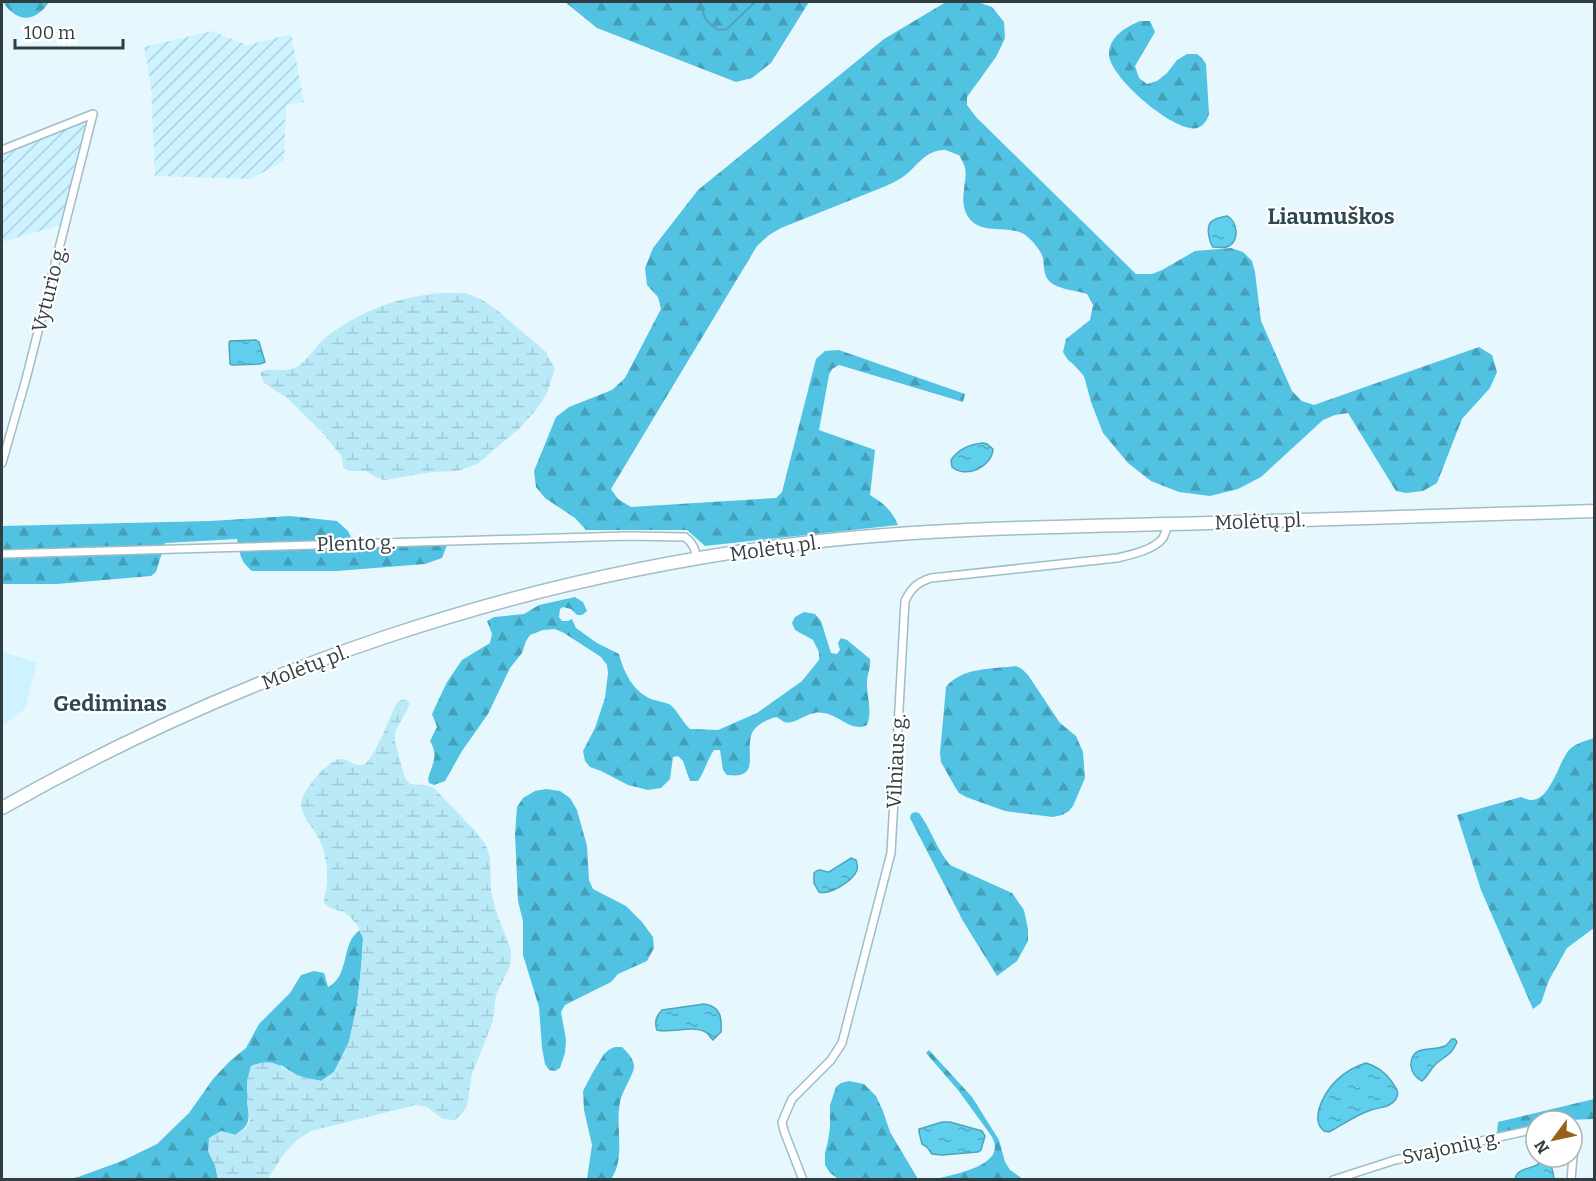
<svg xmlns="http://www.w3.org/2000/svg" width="1596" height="1181" viewBox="0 0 1596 1181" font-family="Bitter,serif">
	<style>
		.built { fill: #ccf3ff }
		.industrial { fill: url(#industrial-furrows) }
		.forest { fill: url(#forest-firs) }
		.wetland { fill: url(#wetland-marsh) }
		.water { fill: url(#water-ripples); stroke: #51a3ba; stroke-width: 1.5 }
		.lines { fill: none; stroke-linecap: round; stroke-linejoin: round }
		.stream { stroke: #51a3ba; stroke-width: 2 }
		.street-casing { stroke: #a0bdc6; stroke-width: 10 }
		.highway-casing { stroke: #a0bdc6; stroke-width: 15 }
		.street { stroke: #fff; stroke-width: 7 }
		.highway { stroke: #fff; stroke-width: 12 }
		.labels { text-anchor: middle; stroke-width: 4.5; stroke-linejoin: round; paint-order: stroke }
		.street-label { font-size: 20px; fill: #313d40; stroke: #fff }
		.quarter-label { font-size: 22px; font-weight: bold; fill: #2f4951; stroke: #fff }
	</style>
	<defs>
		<pattern id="industrial-furrows" width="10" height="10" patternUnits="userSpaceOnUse" patternTransform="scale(1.5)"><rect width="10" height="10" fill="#ccf3ff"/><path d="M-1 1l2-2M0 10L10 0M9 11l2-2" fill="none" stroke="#b0d1dc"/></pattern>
		<pattern id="forest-firs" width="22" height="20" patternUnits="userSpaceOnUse" patternTransform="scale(1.5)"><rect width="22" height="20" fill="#51c2e1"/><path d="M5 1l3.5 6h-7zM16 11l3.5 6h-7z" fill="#449fb8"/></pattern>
		<pattern id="wetland-marsh" width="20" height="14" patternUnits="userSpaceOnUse" patternTransform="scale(1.5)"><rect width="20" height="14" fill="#bae9f8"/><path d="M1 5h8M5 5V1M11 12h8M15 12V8" fill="none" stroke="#a0c9d6"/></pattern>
		<pattern id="water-ripples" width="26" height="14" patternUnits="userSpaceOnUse" patternTransform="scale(1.5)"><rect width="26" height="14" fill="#5fcfee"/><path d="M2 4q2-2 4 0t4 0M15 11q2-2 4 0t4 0" fill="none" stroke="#4fa9c2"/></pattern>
	</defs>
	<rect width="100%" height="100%" fill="#e6f8fe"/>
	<!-- built -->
	<path class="built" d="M 2,652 L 37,662 L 25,709 L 2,726 Z"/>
	<!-- industrial -->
	<path class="industrial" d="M 212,31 L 247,45 L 291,34 L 304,102 L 286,105 L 284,161 L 250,179 L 155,176 L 151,85 L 144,47 Z
		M 80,121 L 83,122 L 86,127 L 60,225 L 2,242 L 2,153 Z"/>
	<!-- forest -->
	<path class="forest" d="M 3,2 L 49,2 C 35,23 17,23 3,2 Z
		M 565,2 L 809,2 L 771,63 L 752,78 L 736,82 L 597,28 Z
		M 946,2 L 978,2 L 992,7 L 1004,22 L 1005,38 L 996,57 L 967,97 L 967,105 L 976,117 L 1136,274 L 1152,274 L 1162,270 L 1195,251 L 1231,248 L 1243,252 L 1252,261 L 1255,272 L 1261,321 L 1292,391 L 1302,401 L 1314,405 L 1479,347 L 1492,355 L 1497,372 L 1490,388 L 1462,419 L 1437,483 L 1423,491 L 1406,493 L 1396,491 L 1348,413 L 1335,415 L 1323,420 L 1261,477 L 1238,489 L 1210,496 L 1179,492 L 1151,481 L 1128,463 L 1103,433 L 1091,402 L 1084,376 L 1073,364 L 1068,360 L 1063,352 L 1066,339 L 1090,320 L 1093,305 L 1087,294 C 1076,290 1058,290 1049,281 C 1042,273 1045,263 1042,255 C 1038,247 1031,239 1024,234 C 1005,224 977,237 966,213 C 959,196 968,181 965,168 C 964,163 961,159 959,155 C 955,154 949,151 945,150 C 928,149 918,164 908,173 C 901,179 894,182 886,186 L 781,228 L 769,235 L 757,246 L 611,489 L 618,499 L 631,507 L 776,498 L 782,492 L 816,359 L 825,351 L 839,350 L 965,394 L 963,402 L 839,365 L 832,369 L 829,375 L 819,430 L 875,450 L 870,495 C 884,504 891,509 898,525 L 705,546 L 687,530 L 586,530 L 575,518 L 545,498 L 536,487 L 534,471 L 556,417 L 569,407 L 612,390 L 625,378 L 661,309 L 658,297 L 647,285 L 645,268 L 653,248 L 698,190 L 884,39 Z
		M 1140,21 L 1150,21 L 1155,32 L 1135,66 L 1139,78 L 1147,84 L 1157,81 L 1167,73 L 1177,60 L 1187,54 L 1197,54 L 1202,58 L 1206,64 L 1209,114 C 1207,120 1204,126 1197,128 C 1176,134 1107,76 1109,53 C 1110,36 1126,27 1140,21 Z
		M 290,516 L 337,521 L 348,531 L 356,548 L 447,545 L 442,558 L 425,564 L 337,571 L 252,571 C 240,561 240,554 237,539 L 165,543 L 156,572 L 151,576 L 57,584 L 2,584 L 2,526 L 210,521 Z
		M 575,597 L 583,602 L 587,611 L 582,615 L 577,615 L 571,609 L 563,607 L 560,609 L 559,617 L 562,621 L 568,621 L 572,619 L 576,628 L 597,643 L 619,654 C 624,673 633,691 651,699 C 656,701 664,702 669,704 C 677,709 682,722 690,729 L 718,730 L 757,713 L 802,681 L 819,660 L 819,652 L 813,640 L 795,630 L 792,623 L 795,617 L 804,612 L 815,614 L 821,621 L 831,653 L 837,654 L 840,650 L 838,643 L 841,638 L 847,640 L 870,659 C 871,667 868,673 867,680 C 866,695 873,710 867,725 C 852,733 841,716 824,713 C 822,713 817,712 815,713 C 805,714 794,725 784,722 C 781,720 779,718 776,717 C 766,720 754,725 751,736 C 746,756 760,779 727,775 L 723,770 L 720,750 L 714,750 C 707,760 705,771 698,781 L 690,781 L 683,761 L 678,756 L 673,757 L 670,779 L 661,788 L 648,790 L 628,785 L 601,771 L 590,767 L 585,761 L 583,751 L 595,728 L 605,698 L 608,673 L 607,665 L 601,657 L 564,633 L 555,629 L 543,630 L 530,635 L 526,641 L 522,653 L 510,668 L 488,714 L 462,751 L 445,781 L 434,785 L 429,783 L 428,779 C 432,764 439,756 430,741 L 437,727 L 432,714 L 447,682 L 462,660 L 490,643 L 492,634 L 487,621 L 494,617 L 524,614 L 539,605 Z
		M 1016,666 L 1022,669 L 1028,675 L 1060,723 L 1076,736 L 1083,752 L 1085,778 L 1073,806 L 1069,811 L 1062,815 L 1053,817 L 1005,811 L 966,797 L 959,793 L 955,787 L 941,762 L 940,753 L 946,687 C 962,667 993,669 1016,666 Z
		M 1594,738 L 1594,928 L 1567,948 L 1549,980 L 1541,1003 L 1533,1009 L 1481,890 L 1457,815 L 1521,797 C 1524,798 1526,799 1530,800 C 1550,802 1558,763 1569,750 C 1576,743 1585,741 1594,738 Z
		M 546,789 L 560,791 L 570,798 L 577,810 L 587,846 L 589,880 L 593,889 L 626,906 L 642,922 L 653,937 L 654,948 L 647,961 L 618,974 L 611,982 L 565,1005 L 561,1012 L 566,1040 L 565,1053 L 560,1068 L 555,1071 L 549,1070 L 545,1064 L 542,1048 L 539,1007 L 523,955 L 523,921 L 518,901 L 515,834 L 517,807 L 523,798 L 535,791 Z
		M 915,812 L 919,813 C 931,829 937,850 950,865 L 1012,893 L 1024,910 L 1028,929 L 1028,941 L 1017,961 L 997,976 L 963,921 L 910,818 L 911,814 Z
		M 360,930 L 363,938 L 361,970 L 357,1005 L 349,1042 L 334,1072 L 321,1081 L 298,1076 L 281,1065 L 247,1101 C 249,1118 252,1125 235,1135 L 221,1131 L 208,1151 L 215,1165 L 218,1179 L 65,1180 L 78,1177 L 122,1161 L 157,1144 L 189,1113 L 213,1079 L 230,1061 L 246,1048 L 259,1024 L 290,993 L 301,975 L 314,971 L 324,973 L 328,987 C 351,975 340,943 360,930 Z
		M 615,1047 L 622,1047 C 628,1053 634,1059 634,1067 C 633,1076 622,1091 620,1102 C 615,1127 626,1158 611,1179 L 587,1179 L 592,1145 L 584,1110 L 583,1091 L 593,1072 L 604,1054 L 610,1049 Z
		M 929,1050 L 972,1097 L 999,1140 L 1005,1162 L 1010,1170 L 1023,1179 L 936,1179 C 955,1174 1012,1165 990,1134 L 958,1090 L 926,1053 Z
		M 849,1081 L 864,1084 L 876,1096 L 883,1111 L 890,1132 L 918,1179 L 849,1179 L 837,1178 L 830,1173 L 825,1165 L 825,1153 L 828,1141 L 830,1127 L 830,1105 L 836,1087 L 841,1083 Z
		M 1594,1099 L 1594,1119 L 1536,1121 L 1536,1125 L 1497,1133 L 1498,1122 Z"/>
	<!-- wetland -->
	<path class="wetland" d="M 444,293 L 465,293 L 481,299 L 497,310 L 546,352 L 555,369 L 547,393 L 536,410 L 520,428 L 477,464 L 457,471 L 432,472 L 384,480 L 375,477 L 366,471 L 348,471 L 343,467 L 342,457 L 322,432 L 287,398 L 264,383 L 260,373 C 270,366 284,374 296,367 C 307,361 315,347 325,338 C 357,312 402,295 444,293 Z
		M 404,699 L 408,701 L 410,704 L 395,732 L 395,742 L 405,778 L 410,784 L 424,785 L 434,788 L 477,833 L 486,845 L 490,858 L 491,890 L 495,908 L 511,950 L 510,966 L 496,995 L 493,1021 L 472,1074 L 467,1106 L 462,1114 L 455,1120 L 443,1119 L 427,1107 L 416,1105 L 311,1131 L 297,1140 L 283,1155 L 268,1179 L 218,1179 L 215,1165 L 208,1151 L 209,1138 L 221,1131 L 236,1135 L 244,1130 L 250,1121 L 247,1101 L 247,1080 L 251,1066 C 272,1057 279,1066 297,1075 C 304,1078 313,1079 321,1081 L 334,1072 L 349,1042 L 357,1005 L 363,948 L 363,938 L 357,925 L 350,917 L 344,912 L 330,908 L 324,903 C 324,896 326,891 327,884 C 328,872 326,859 323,848 C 319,832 300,818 301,803 C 303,790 326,762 339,759 C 348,758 357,769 365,764 C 374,758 390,718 395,706 L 399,701 Z"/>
	<!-- water -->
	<path class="water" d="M 1227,216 C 1237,220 1240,240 1229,246 C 1224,249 1218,247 1213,247 C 1209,241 1206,227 1211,222 C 1215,218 1222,217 1227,216 Z
		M 256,340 L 259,342 L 265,362 L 260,364 L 232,365 L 230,364 L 229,343 L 230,341 Z
		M 983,443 L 987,444 L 993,449 C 992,467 966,479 952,467 L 951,460 C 958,450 970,444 983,443 Z
		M 851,858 L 856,860 C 857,864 858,866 857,870 C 853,881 830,895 819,892 L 814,883 L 814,873 C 820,867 823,872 829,872 Z
		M 704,1004 C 721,1006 722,1018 721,1032 L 713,1040 C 711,1038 709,1035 707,1033 C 696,1024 670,1034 657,1030 C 654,1022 656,1016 662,1010 Z
		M 1452,1039 L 1455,1039 L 1457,1042 C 1452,1054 1447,1055 1437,1063 C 1431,1068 1428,1076 1422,1081 C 1416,1078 1412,1073 1411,1066 C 1410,1043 1433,1052 1445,1046 C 1446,1046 1451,1040 1452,1039 Z
		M 1366,1063 C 1377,1066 1385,1072 1392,1082 C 1396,1088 1400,1092 1396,1099 C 1390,1108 1380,1107 1371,1110 C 1356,1115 1342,1125 1329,1132 L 1324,1131 C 1317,1125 1317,1118 1319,1109 C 1326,1087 1343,1070 1366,1063 Z
		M 942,1122 L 950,1122 L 982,1131 L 985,1136 L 981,1150 L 978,1152 L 942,1155 L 932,1154 L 927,1147 L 922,1144 L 919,1132 L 919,1129 Z
		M 1543,1159 C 1552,1161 1553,1172 1554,1179 L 1515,1179 C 1517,1169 1528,1169 1537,1165 L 1540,1161 Z"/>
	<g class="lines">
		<!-- stream -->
		<path class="stream" d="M 699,2 C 703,7 702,10 704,16 C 707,23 713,26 718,30 L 727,29 L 755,2"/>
		<defs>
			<path id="street" d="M 2,150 L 93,114
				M 2,463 L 26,379 L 93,114
				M 2,554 L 627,536 L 685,537 C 693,543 695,549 697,559
				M 803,1180 L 784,1131 L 782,1122 L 792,1099 L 831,1060 L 842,1043 L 891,853 L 905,601 C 911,588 918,582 931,578 L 1117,558 C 1130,555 1154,550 1163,538 C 1165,534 1167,528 1168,524
				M 1333,1180 L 1395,1160 L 1536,1129
				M 1571,1180 L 1574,1145 L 1572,1133"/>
			<path id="highway" d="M 2,808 C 245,670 517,578 795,544 C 918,529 1042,527 1166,524 C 1309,521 1452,515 1594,511"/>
		</defs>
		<!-- street casing -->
		<use href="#street" class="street-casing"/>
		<!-- highway casing -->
		<use href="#highway" class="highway-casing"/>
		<!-- street -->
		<use href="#street" class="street"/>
		<!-- highway -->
		<use href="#highway" class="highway"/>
	</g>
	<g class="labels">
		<!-- street labels -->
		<g class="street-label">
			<text transform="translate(49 289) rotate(-76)" y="7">Vyturio g.</text>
			<text transform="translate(1260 521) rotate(-2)" y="7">Molėtų pl.</text>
			<text transform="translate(356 543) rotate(-2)" y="7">Plento g.</text>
			<text transform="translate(775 548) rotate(-8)" y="7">Molėtų pl.</text>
			<text transform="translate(305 667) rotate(-21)" y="7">Molėtų pl.</text>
			<text transform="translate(896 761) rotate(-87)" y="7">Vilniaus g.</text>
			<text transform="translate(1451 1147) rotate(-12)" y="7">Svajonių g.</text>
		</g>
		<!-- quarter labels -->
		<g class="quarter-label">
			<text x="1331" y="224">Liaumuškos</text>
			<text x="110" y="711">Gediminas</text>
		</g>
	</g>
	<!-- border -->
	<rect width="1596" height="1181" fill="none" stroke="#313d40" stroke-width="6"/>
	<!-- north arrow -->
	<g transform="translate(1554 1139) rotate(237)"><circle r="28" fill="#ffffff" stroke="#adb1b3" stroke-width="1.5"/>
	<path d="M0-4.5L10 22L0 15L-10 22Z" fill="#976118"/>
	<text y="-9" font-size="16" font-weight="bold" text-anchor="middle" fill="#313d40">N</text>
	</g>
	<!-- scale -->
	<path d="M15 39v9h108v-9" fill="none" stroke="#313d40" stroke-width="3"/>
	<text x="24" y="39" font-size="18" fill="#313d40" stroke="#ffffff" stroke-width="4.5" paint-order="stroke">100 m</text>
</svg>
